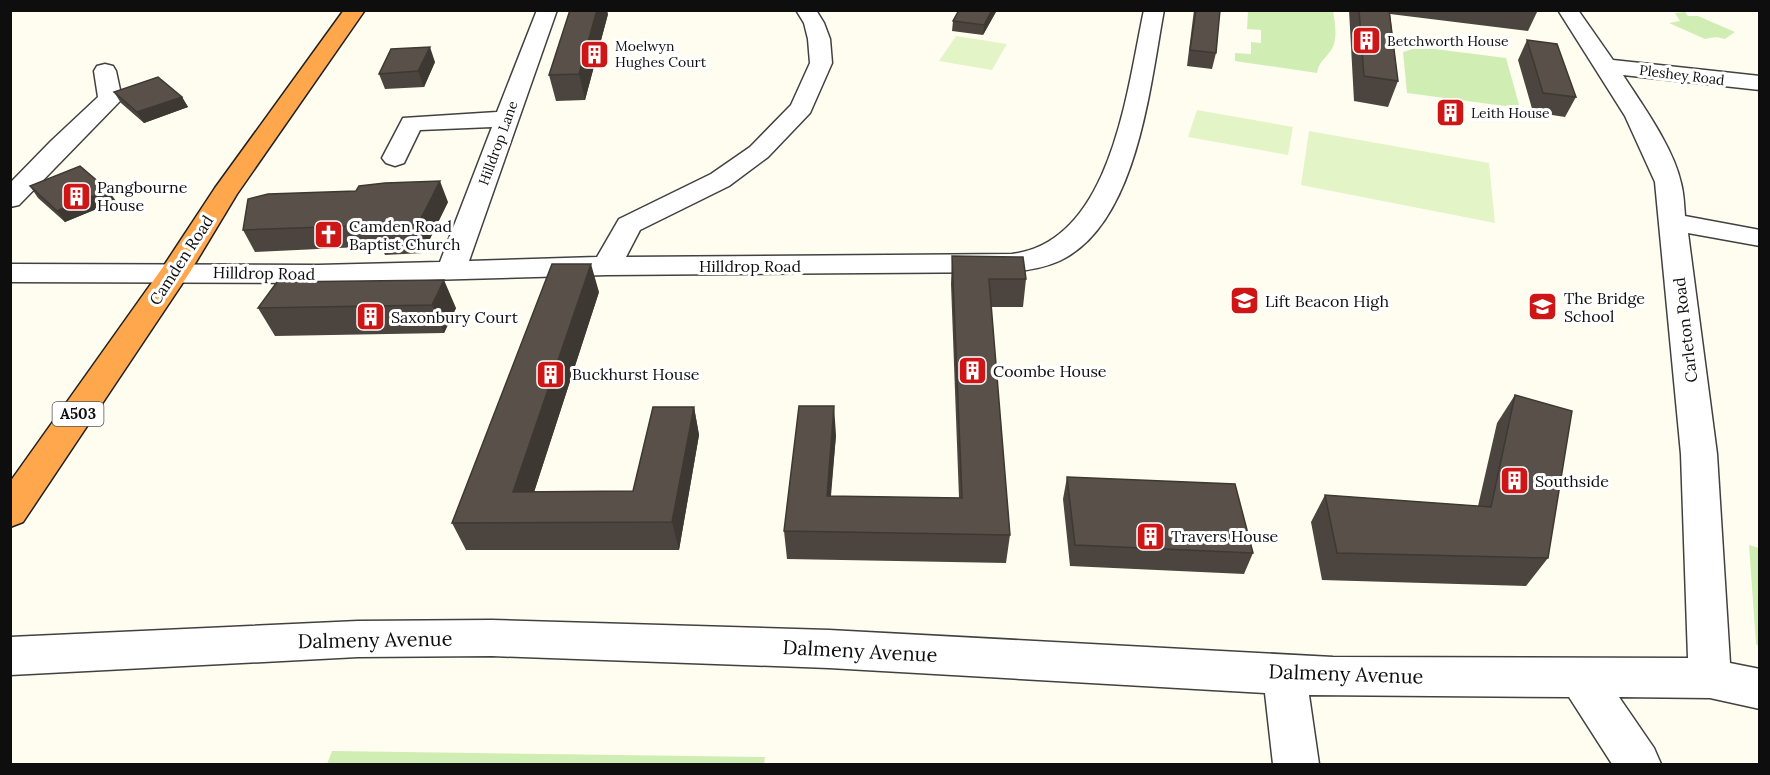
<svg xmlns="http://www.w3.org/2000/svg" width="1770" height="775" viewBox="0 0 1770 775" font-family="Lora,serif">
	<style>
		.green { fill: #d0eeb4 }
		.pitch { fill: #e3f4c7 }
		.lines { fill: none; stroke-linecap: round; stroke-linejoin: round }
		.minor-casing { stroke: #414141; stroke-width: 3 }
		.highway-casing { stroke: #1f1f1f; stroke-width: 3 }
		.minor { fill: #fff; fill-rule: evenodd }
		.highway { fill: #ffa74d; fill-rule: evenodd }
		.wall { fill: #4c453f }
		.shaded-wall { fill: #3e3833 }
		.building { fill: #585049; stroke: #3e3833; stroke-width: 1.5 }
		.labels { text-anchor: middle; stroke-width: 6; stroke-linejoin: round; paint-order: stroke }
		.far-poi-label { font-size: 14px; fill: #0e0e0e; stroke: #fff; text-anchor: start }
		.far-street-label { font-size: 14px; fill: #0e0e0e; stroke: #fff }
		.shield { fill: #fff; stroke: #565656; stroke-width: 1.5 }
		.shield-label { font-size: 15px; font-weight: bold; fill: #0e0e0e }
		.poi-label { font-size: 16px; fill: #0e0e0e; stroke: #fff; text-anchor: start }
		.street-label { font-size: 16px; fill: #0e0e0e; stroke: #fff }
		.near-street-label { font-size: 20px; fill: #0e0e0e; stroke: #fff }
	</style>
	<rect width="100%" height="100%" fill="#fffdef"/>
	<!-- green -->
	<path class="green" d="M 1261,10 L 1333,11 C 1335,24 1339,41 1329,53 C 1323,61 1319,62 1317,73 L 1235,61 L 1235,53 L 1251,54 L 1251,42 L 1261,43 L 1261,30 L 1247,29 L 1248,11 Z
		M 1685,12 L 1688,16 L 1698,16 L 1735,32 L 1725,39 L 1716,37 L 1705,39 L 1669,23 L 1680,21 L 1675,13 Z
		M 1419,47 L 1506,58 L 1520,108 L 1407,93 L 1403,52 Z
		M 1749,545 L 1759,548 L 1759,647 L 1756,644 Z
		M 332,751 L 765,757 L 764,764 L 327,764 Z"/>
	<!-- pitch -->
	<path class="pitch" d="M 956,36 L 1007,44 L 992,70 L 939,61 Z
		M 1197,110 L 1293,127 L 1288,155 L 1188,137 Z
		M 1309,131 L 1489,163 L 1495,223 L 1301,185 Z"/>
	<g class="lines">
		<defs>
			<path id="minor" d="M 537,10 L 557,10 L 469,261 L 597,257 L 619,219 L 711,174 L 750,147 L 791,105 L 810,63 L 808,39 L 804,23 L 796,10 L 816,10 L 824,23 L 830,39 L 832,63 L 810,113 L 768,157 L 729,186 L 640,230 L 626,257 L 1012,254 C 1112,242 1127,89 1144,10 L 1164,10 C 1150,85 1138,218 1065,258 C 1049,267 1030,270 1012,272 L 607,275 L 318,283 L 10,282 L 10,264 L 318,265 L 440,262 L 492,127 L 420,130 L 404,163 L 395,166 L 386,163 L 382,158 L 403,118 L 497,112 Z
				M 1558,10 L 1578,10 L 1613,60 L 1760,76 L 1760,90 L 1623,75 C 1643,106 1673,147 1681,183 C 1684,194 1684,205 1685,216 L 1760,230 L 1760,246 L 1688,233 L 1717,454 L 1730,663 L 1760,669 L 1760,709 L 1710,698 L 1619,697 L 1654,748 L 1661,764 L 1612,764 L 1569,697 L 1309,695 L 1319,764 L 1273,764 L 1265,693 L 829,668 L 492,656 L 358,657 L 10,675 L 10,637 L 358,621 L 492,620 L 829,630 L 1333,657 L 1688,658 L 1681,454 L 1655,182 L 1625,116 Z
				M 105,64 L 113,66 L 116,71 L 122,99 L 19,205 L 10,207 L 10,183 L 51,141 L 98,97 L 94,71 L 97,66 Z"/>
			<path id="highway" d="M 344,10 L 365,10 L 237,194 L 190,272 L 23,522 L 10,527 L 10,482 L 163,267 L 215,188 Z"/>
		</defs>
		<!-- minor casing -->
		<use href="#minor" class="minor-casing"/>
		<!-- highway casing -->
		<use href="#highway" class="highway-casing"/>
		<!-- minor -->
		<use href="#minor" class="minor"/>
		<!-- highway -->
		<use href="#highway" class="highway"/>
	</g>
	<!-- wall -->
	<path class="wall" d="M 997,10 L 983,35 L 952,31 L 953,21 Z
		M 1194,10 L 1220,10 L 1216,53 L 1212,69 L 1187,66 Z
		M 1349,10 L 1538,10 L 1528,31 L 1390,14 L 1398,81 L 1388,107 L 1354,101 Z
		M 608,14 L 585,100 L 556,101 L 549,75 Z
		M 1527,40 L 1576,97 L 1565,117 L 1533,112 L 1518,60 Z
		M 435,62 L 424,87 L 385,89 L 379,74 Z
		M 114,92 L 182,97 L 188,107 L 144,123 L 121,103 Z
		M 30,186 L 116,201 L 65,222 L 38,198 Z
		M 448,202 L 423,253 L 385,255 L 381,246 L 255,252 L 243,230 Z
		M 952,256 L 1026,279 L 1023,307 L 991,307 L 1010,535 L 1006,563 L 787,559 L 784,531 L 836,435 L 831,496 L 959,498 L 951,284 Z
		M 277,282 L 456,308 L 444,333 L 275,336 L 258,308 Z
		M 599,292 L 534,492 L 633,491 L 694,407 L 699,435 L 679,550 L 466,550 L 452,523 Z
		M 1515,395 L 1548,558 L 1526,586 L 1322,580 L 1311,522 L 1325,495 L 1478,506 L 1497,423 Z
		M 1067,477 L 1253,553 L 1244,574 L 1070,566 L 1063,499 Z"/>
	<!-- shaded-wall -->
	<path class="shaded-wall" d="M 597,10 L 607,10 L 608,14 L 585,100 L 579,74 Z
		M 992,10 L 997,10 L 983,35 L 984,25 Z
		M 430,47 L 435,62 L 424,87 L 418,71 Z
		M 182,97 L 188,107 L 144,123 L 137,112 Z
		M 440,181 L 448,202 L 423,253 L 414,232 Z
		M 108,190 L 116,201 L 65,222 L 57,211 Z
		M 591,264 L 599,292 L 525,520 L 513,492 Z
		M 444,280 L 456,308 L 444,333 L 432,305 Z
		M 834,406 L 836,435 L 828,523 L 827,496 Z
		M 694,407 L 699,435 L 679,550 L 672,522 Z"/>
	<!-- building -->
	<path class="building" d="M 570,10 L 597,10 L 579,74 L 549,75 Z
		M 959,10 L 992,10 L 984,25 L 953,21 Z
		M 1196,10 L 1220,10 L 1216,53 L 1190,50 Z
		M 1359,10 L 1389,10 L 1398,81 L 1364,76 Z
		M 1527,40 L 1557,44 L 1576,97 L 1543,93 Z
		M 430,47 L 418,71 L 379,74 L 391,49 Z
		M 158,77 L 182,97 L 137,112 L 114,92 Z
		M 80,166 L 108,190 L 57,211 L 30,186 Z
		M 440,181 L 414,232 L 375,233 L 380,225 L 243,230 L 248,199 L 268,194 L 356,191 L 359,186 L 385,183 Z
		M 952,256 L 1023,257 L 1026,279 L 989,279 L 1010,535 L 784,531 L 799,406 L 834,406 L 827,496 L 962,498 Z
		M 552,264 L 591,264 L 513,492 L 633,491 L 653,407 L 694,407 L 672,522 L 452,523 Z
		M 444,280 L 432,305 L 258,308 L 277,282 Z
		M 1515,395 L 1572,411 L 1548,558 L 1337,553 L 1325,495 L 1491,507 Z
		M 1067,477 L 1235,484 L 1253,553 L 1075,545 Z"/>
	<!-- icons -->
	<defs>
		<symbol id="building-square" viewBox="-11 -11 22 22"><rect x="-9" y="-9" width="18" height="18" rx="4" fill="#ce1617" stroke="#fff"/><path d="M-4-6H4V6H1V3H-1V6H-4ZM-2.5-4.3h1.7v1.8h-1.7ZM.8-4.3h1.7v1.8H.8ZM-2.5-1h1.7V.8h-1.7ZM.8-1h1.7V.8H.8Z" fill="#fff"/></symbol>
		<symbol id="church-square" viewBox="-11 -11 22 22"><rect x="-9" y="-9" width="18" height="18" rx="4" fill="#ce1617" stroke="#fff"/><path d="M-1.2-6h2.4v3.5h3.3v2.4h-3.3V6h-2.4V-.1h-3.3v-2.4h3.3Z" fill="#fff"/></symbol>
		<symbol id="school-square" viewBox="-11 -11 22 22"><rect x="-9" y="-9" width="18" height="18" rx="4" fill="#ce1617" stroke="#fff"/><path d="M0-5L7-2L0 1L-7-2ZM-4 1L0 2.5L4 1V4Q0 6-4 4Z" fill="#fff"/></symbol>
	</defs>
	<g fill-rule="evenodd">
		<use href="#building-square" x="1350" y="24" width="33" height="33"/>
		<use href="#building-square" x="578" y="38" width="33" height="33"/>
		<use href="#building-square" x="1434" y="96" width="33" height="33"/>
		<use href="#building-square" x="60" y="180" width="33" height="33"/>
		<use href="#church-square" x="312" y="218" width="33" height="33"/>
		<use href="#school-square" x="1228" y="284" width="33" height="33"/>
		<use href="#school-square" x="1526" y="290" width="33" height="33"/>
		<use href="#building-square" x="354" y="300" width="33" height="33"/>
		<use href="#building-square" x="956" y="354" width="33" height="33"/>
		<use href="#building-square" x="534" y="358" width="33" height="33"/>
		<use href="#building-square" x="1498" y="464" width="33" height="33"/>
		<use href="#building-square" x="1134" y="520" width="33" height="33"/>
	</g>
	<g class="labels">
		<!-- far-poi labels -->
		<g class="far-poi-label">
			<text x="1387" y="46">Betchworth House</text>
			<text x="615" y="51">Moelwyn<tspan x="615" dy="16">Hughes Court</tspan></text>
			<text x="1471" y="118">Leith House</text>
		</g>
		<!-- far-street labels -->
		<g class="far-street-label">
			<text transform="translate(1682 75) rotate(7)" y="5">Pleshey Road</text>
			<text transform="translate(498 143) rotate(-70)" y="5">Hilldrop Lane</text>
		</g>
		<!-- shield labels -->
		<rect class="shield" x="52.5" y="402" width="51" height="24" rx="4.5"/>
		<g class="shield-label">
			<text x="78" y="419">A503</text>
		</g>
		<!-- poi labels -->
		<g class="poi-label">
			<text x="97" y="193">Pangbourne<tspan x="97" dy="18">House</tspan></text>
			<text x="349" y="232">Camden Road<tspan x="349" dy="18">Baptist Church</tspan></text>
			<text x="1564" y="304">The Bridge<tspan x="1564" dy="18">School</tspan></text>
			<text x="1265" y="307">Lift Beacon High</text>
			<text x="391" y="323">Saxonbury Court</text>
			<text x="993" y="377">Coombe House</text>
			<text x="572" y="380">Buckhurst House</text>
			<text x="1535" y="487">Southside</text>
			<text x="1171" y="542">Travers House</text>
		</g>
		<!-- street labels -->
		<g class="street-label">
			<text transform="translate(181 260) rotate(-57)" y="6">Camden Road</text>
			<text x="750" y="272">Hilldrop Road</text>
			<text transform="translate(264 273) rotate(1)" y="6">Hilldrop Road</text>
			<text transform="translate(1685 330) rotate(-97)" y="6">Carleton Road</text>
		</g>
		<!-- near-street labels -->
		<g class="near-street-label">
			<text transform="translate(375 640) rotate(-1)" y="7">Dalmeny Avenue</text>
			<text transform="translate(860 651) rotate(3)" y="7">Dalmeny Avenue</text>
			<text transform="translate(1346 674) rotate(2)" y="7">Dalmeny Avenue</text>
		</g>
	</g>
	<!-- border -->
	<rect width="1770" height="775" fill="none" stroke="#0e0e0e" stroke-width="24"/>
</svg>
